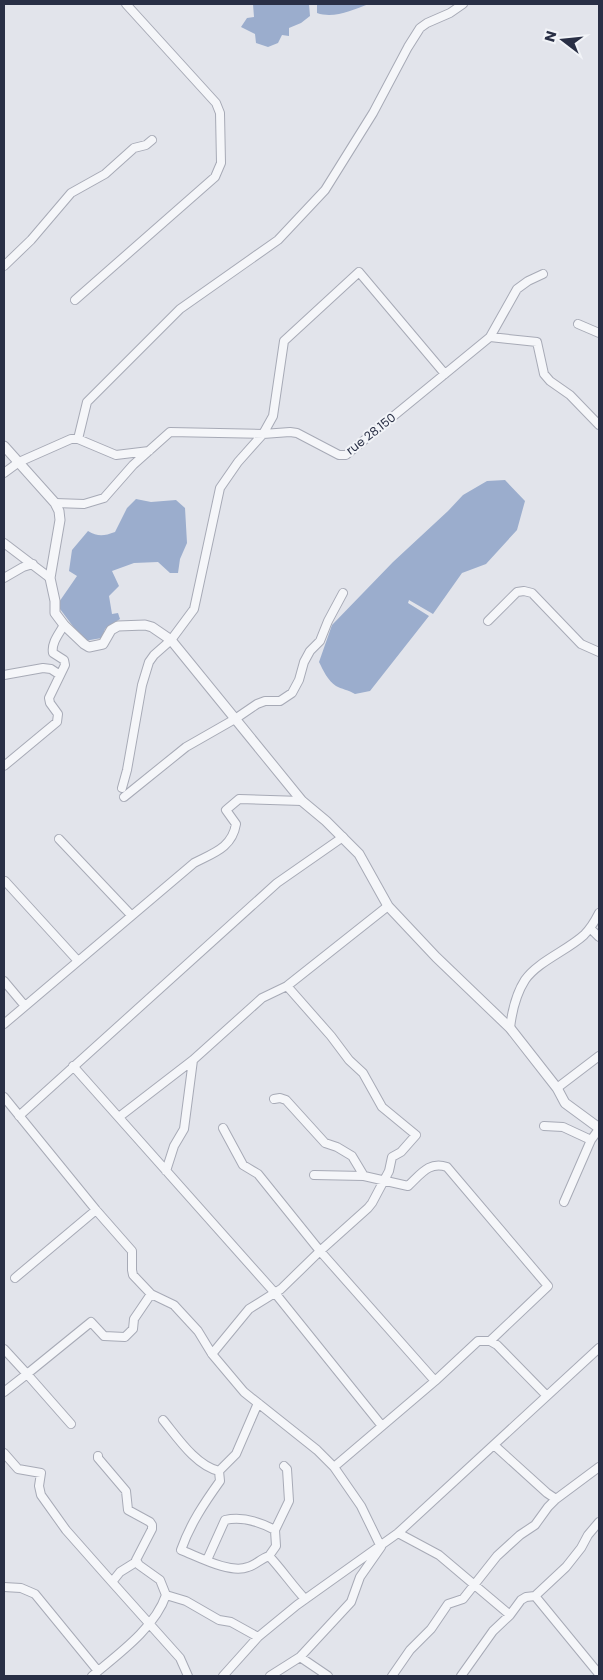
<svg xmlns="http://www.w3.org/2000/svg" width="603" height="1680" viewBox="0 0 603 1680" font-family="Poppins,sans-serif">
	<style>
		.water { fill: #9badcd }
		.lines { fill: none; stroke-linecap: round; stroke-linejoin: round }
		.minor-casing { stroke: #a7aab6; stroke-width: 10 }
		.tertiary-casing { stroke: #a7aab6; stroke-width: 11 }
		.minor { stroke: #f5f6f9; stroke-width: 8 }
		.tertiary { stroke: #f5f6f9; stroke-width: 9 }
		.labels { text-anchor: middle; stroke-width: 4; stroke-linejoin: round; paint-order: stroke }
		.street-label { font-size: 12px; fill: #292f45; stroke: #f2f4f8 }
	</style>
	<rect width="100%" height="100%" fill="#e2e4eb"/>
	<!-- water -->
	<path class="water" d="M 253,4 L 309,4 L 310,16 L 301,23 L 289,28 L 289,36 L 282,35 L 278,43 L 268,47 L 256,43 L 255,34 L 241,27 L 247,18 L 254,17 Z
		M 317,4 L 369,4 C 352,10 334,19 317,13 Z
		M 505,480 L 525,501 L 517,530 L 486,564 L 462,573 L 433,614 L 409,600 L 408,603 L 429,616 L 370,691 L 355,694 C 349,690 341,689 336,686 C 328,681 323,670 319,662 L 332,625 L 393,562 L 448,511 L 463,495 L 487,481 Z
		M 136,499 L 151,502 L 176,500 L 185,508 L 187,543 L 180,559 L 178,573 L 170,573 L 158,562 L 134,563 L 112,571 L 119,586 L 109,596 L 112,614 L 118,613 L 120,619 L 105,629 L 102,638 L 84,641 L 57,605 L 77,576 L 69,571 L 72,550 L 88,531 C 98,537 104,536 115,532 L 127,508 Z"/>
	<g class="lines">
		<defs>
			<path id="minor" d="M 4,266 L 31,240 L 71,193 L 105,174 L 134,148 L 146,145 L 152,140
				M 75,300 L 215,177 L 221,163 L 220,113 L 216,103 L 126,4
				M 578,324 L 599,333
				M 490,337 L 537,342 L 544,374 L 550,381 L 570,395 L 599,425
				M 78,439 L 87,402 L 180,309 L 278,240 L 325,190 L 373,113 L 408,47 L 420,28 L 427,23 L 450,13 L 463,4
				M 4,473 L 19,462 L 71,439 L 78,439 L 116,455 L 149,451
				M 55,503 L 84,504 L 104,498 L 133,465 L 170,432 L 263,434 L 290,432 L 297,433 L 339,455 L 346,455 L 490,337 L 517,289 L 528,281 L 543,274
				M 4,543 L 50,578
				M 4,578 L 23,567 L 33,564
				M 488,621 L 517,592 L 524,591 L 532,593 L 581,644 L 599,652
				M 4,675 L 43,668 L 51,669 L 60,675
				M 4,766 L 57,722 L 58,714 L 50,703 L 49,698 L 65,665 L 64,660 L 53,653 C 51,643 59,634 64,625
				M 122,788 L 127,770 L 142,685 L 149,662 L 154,655 L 171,640 L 194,609 L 220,488 L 238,462 L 263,434 L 273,416 L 284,341 L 359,272 L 445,374
				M 124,797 L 186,747 L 235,719 L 257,704 L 265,701 L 280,701 L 292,693 L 299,680 L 304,662 L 310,651 L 320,641 L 328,621 L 343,593
				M 59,839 L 131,915
				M 5,881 L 78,961
				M 590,928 L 599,937
				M 4,981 L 25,1006
				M 4,1024 L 194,863 C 213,853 232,848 236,824 L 226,810 L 239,799 L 302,801
				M 510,1028 C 512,1011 516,994 525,980 C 537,962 568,950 584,935 C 590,929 595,921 599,913
				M 73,1066 L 275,1293 L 382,1426
				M 557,1088 L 599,1056
				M 4,1097 L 96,1210 L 132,1251 L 132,1270 L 133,1275 L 151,1294 L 174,1305 L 198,1331 L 212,1354 L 244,1392 L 317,1450 L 334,1467 L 361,1506 L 381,1547 L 360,1577 L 351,1602 L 300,1657 L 270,1676
				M 274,1099 L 280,1098 L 286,1100 L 325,1143 L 337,1147 L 352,1156 L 364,1176 L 408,1186 C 421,1174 429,1161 447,1167 L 548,1286 L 490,1341
				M 19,1116 L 277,883 L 343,837
				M 119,1117 L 193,1060 L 262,998 L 287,986 L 388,906
				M 544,1126 L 563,1127 L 591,1140
				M 223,1128 L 243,1165 L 258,1174 L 320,1251 L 435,1381
				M 166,1171 L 174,1146 L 184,1129 L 193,1060
				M 314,1175 L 364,1176
				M 564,1202 L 591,1140 L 599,1129
				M 15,1278 L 96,1210
				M 4,1349 L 27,1374 L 4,1392
				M 212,1354 L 249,1309 L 281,1289 L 320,1251 L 368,1208 L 372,1203 L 389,1171 L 392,1157 L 401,1152 L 416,1135 L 382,1107 L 363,1073 L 349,1060 L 331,1036 L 287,986
				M 163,1420 C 177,1437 196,1466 219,1471 L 236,1454 L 258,1403
				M 71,1424 L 27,1374 L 91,1322 L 104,1336 L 125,1337 L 133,1329 L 134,1319 L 151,1294
				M 494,1445 L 547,1493 L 556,1499
				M 4,1453 L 18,1469 L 41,1473 L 39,1486 L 41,1495 L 66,1530 L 112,1582 L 120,1572 L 136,1562
				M 334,1467 L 435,1381 L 478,1341 L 490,1341 L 497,1345 L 547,1396
				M 219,1471 L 220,1481 C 205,1502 190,1524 181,1550 C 199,1557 230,1574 248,1567 C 256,1565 260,1559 269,1556 C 282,1570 292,1585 305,1599
				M 275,1530 L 289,1501 L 287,1469 L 284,1466
				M 398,1533 L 439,1555 L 510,1615
				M 207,1560 L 225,1520 C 242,1516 260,1522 275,1530 L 276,1546 L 269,1556
				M 112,1582 L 180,1658 L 188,1676
				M 4,1587 L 21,1588 L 35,1594 L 98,1671
				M 166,1595 L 186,1601 L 219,1620 L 231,1622 L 258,1637
				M 535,1596 L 599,1674
				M 300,1657 L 328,1676
				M 92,1676 C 117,1655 155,1628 166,1595 L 160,1580 L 139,1565 L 136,1560 L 152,1529 L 152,1525 L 150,1522 L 128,1510 L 126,1491 L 98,1458 L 98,1456
				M 223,1676 L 258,1637 L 297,1605 L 398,1533 L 599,1348
				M 392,1676 L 410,1650 L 431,1629 L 448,1604 L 463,1599 L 497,1556 L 520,1535 L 535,1525 L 548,1507 L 556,1499 L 599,1467
				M 461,1676 L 493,1631 L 510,1615 L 521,1600 L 526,1597 L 535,1596 L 566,1567 L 581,1548 L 588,1535 L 599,1522"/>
			<path id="tertiary" d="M 4,446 L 55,503 L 59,511 L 60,520 L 50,578 L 55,601 L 55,613 L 64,625 L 84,644 L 89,647 L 103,644 L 111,630 L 118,626 L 145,625 L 152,627 L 171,640 L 302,801 L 326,821 L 359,854 L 388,906 L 436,957 L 510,1028 L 557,1088 L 565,1103 L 599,1128"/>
		</defs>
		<!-- minor casing -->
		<use href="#minor" class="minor-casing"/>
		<!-- tertiary casing -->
		<use href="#tertiary" class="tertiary-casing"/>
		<!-- minor -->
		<use href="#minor" class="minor"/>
		<!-- tertiary -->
		<use href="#tertiary" class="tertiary"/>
	</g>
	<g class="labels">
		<!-- street labels -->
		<g class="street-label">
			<text transform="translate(371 434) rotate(-38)" y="4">rue 28.150</text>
		</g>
	</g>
	<!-- border -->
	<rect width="603" height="1680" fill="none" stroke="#292f45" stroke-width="10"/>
	<!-- north arrow -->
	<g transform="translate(563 40) rotate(286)" stroke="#f2f4f8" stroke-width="4" paint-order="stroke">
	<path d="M0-4L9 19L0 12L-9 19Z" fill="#292f45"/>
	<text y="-8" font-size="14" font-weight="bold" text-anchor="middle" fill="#292f45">N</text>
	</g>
</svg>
